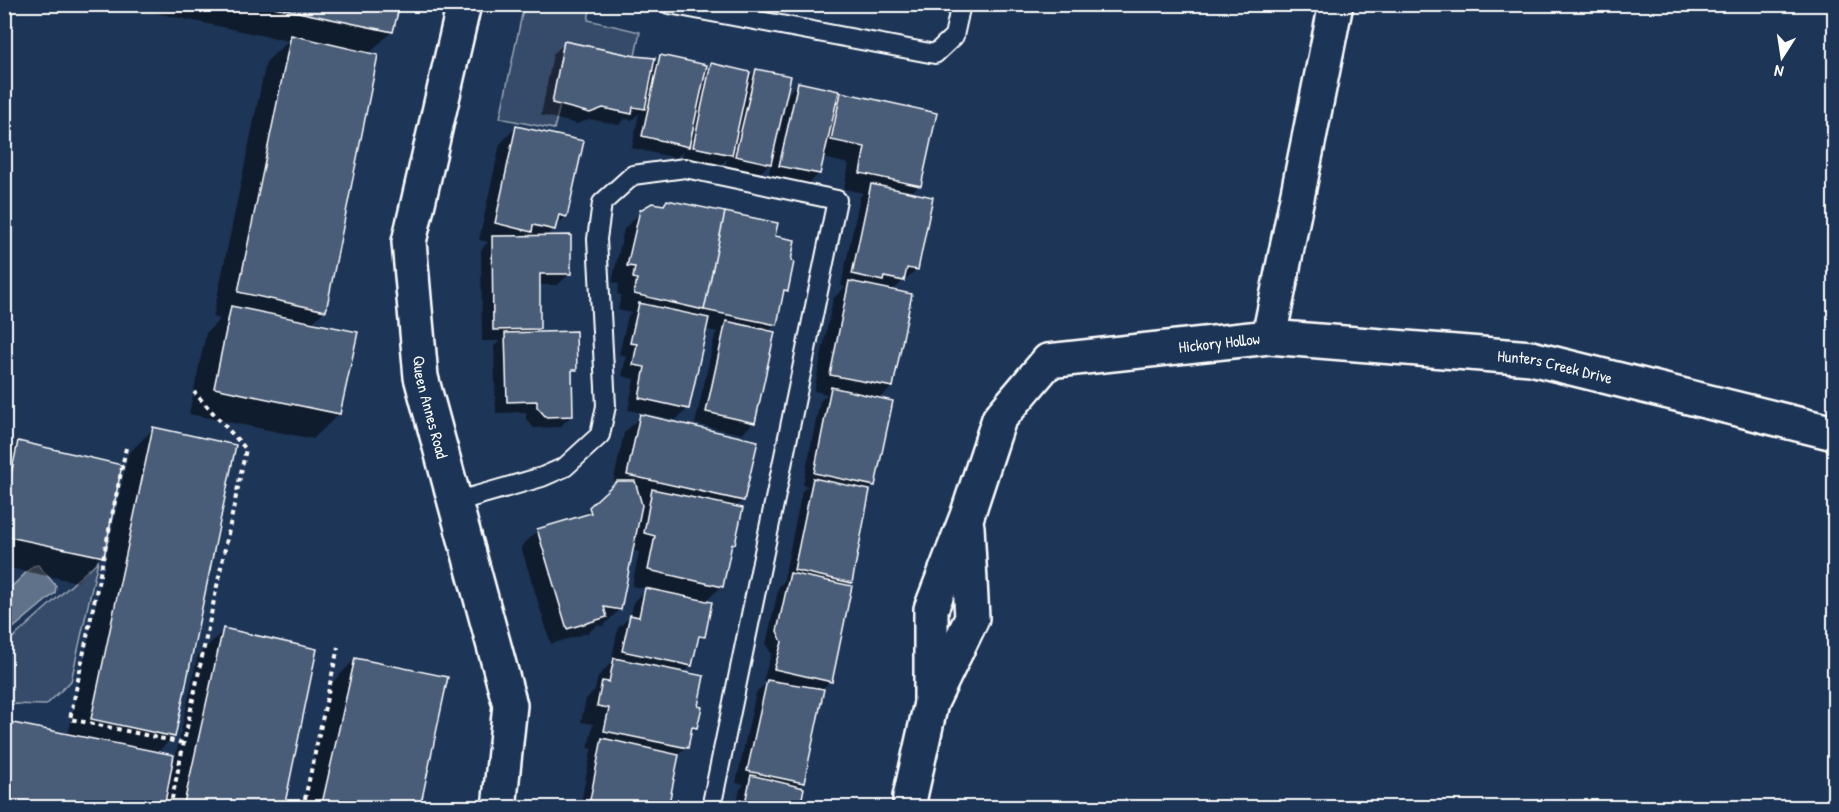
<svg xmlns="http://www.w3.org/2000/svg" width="1839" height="812" viewBox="0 0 1839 812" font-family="'Patrick Hand',sans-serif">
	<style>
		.green { fill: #364b69; stroke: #9aa5b4; stroke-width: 1.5 }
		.water { fill: #617289; stroke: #a0aab8; stroke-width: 1.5 }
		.shadow { fill: #0007 }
		.building { fill: #4a5d79; stroke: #fff; stroke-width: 1.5 }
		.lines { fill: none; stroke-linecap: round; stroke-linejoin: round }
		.lane-casing { stroke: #fff; stroke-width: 22 }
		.street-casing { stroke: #fff; stroke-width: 38 }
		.path { stroke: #fff; stroke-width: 4; stroke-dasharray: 4.5 4.5; stroke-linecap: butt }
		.lane { stroke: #1d3557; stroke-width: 18 }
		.street { stroke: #1d3557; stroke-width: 33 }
		.labels { text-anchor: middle; stroke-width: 4.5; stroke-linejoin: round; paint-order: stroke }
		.street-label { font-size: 16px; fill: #fff; stroke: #1d3557 }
	</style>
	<rect width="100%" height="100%" fill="#1d3557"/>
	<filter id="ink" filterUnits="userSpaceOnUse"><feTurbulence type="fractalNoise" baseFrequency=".0167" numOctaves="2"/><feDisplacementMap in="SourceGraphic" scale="12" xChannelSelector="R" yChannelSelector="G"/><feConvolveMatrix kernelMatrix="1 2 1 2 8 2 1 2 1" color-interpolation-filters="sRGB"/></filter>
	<g filter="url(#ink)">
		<!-- green -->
		<path class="green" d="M 524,5 L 591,5 L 588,20 L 640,32 L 635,56 L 564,41 L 552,103 L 560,105 L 554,129 L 500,118 Z
			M 98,561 L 71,681 L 46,705 L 11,704 L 5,732 L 5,645 Z"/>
		<!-- water -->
		<path class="water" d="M 38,565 L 56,586 L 55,593 L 11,630 L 5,628 L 5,593 L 33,566 Z"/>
		<!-- shadow -->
		<path class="shadow" d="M 114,4 L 398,4 L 392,31 L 369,54 L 325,310 L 311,324 L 339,414 L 313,439 L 189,414 L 206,333 L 220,319 L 213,317 L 266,62 L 288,41 Z
			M 565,43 L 652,65 L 661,57 L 704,72 L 711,65 L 747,79 L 756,70 L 785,97 L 798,83 L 835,100 L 842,93 L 919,185 L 910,194 L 917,269 L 892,291 L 892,387 L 879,399 L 874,485 L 869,490 L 851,582 L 846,586 L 830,681 L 821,690 L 803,783 L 798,788 L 798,808 L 736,808 L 740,789 L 744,784 L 736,783 L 756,693 L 767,682 L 763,681 L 771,654 L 766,644 L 779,586 L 783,583 L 802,491 L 808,486 L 803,485 L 820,401 L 827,394 L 814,391 L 833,299 L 845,287 L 841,286 L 860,197 L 863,193 L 844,189 L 849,164 L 823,158 L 819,174 L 807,185 L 768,177 L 772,161 L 758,175 L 725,167 L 727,159 L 719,166 L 682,158 L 684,150 L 676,158 L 632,148 L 639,113 L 632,120 L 625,119 L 619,125 L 590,119 L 577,124 L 541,115 L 553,54 Z
			M 516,127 L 566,216 L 546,237 L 570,273 L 558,285 L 539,285 L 539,329 L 534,334 L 575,369 L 570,374 L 572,415 L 560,427 L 534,428 L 526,419 L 526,412 L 496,413 L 494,346 L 500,341 L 482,341 L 481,250 L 488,242 L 479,240 L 500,144 Z
			M 641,212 L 773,237 L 787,290 L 782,295 L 776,324 L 768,332 L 754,422 L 742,434 L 695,424 L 715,335 L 717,332 L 705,329 L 688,408 L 676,420 L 628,410 L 634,379 L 622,376 L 626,356 L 619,354 L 628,316 L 631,313 L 618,310 L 621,295 L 617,294 L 619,284 L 612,282 L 624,229 Z
			M 641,416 L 743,500 L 735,508 L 734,543 L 730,548 L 722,586 L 705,602 L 703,636 L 696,644 L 691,666 L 683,674 L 696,708 L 696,727 L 689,734 L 686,747 L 677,756 L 667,808 L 580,808 L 591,751 L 593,749 L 588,748 L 593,724 L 581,722 L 586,699 L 595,690 L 598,677 L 611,663 L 618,628 L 631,616 L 634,601 L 646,589 L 632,586 L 639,552 L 631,550 L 620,609 L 603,626 L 597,625 L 588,633 L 551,644 L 521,547 L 538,530 L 582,517 L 612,488 L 624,433 Z
			M 153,429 L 174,736 L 157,753 L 170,766 L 173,767 L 198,655 L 224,630 L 282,808 L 4,808 L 4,728 L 9,723 L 68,735 L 128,454 Z
			M 19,443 L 102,556 L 77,582 L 4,567 L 4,457 Z
			M 355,659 L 419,808 L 302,808 L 330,685 Z"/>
		<!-- building -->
		<path class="building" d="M 260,4 L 400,4 L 393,32 Z
			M 291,35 L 378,55 L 326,311 L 238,292 Z
			M 564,41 L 635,56 L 655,58 L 645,109 L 633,107 L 632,114 L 603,108 L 590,113 L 552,103 Z
			M 660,55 L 707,65 L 689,147 L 642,136 Z
			M 711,63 L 750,72 L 732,155 L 693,147 Z
			M 756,69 L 791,76 L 771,164 L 735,156 Z
			M 798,82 L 839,91 L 820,174 L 779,166 Z
			M 841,92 L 937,113 L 921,186 L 860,173 L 865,147 L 831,140 Z
			M 516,126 L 584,141 L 567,217 L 559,215 L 555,230 L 533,225 L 532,232 L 495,223 Z
			M 871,184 L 933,197 L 918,270 L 907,268 L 904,281 L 884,277 L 883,281 L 852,274 Z
			M 667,200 L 725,212 L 704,310 L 634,294 L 637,279 L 633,278 L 635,267 L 627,266 L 640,210 L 652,203 L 664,205 Z
			M 725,212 L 778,223 L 775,236 L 795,240 L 791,261 L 794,262 L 788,291 L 784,290 L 777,325 L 704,310 Z
			M 571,235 L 571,274 L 540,274 L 540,329 L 493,330 L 492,236 Z
			M 849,281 L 912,294 L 893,387 L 830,375 Z
			M 639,303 L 709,318 L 689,409 L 639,398 L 645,367 L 633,365 L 637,344 L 630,343 Z
			M 231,306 L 358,332 L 340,414 L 214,388 Z
			M 726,321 L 775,332 L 755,423 L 706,412 Z
			M 576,331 L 577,370 L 572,370 L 573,416 L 546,417 L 537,407 L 537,401 L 507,402 L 505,333 Z
			M 831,387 L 893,401 L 875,486 L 814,473 Z
			M 640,414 L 758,441 L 744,501 L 627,475 Z
			M 153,427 L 236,445 L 175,737 L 91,719 Z
			M 18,441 L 122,465 L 104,557 L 4,536 L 4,508 Z
			M 813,478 L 870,490 L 852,583 L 794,570 Z
			M 617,481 L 635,481 L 642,505 L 621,610 L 604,607 L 607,617 L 567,629 L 537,529 L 591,513 L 589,507 Z
			M 652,489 L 743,508 L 735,544 L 732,544 L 723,587 L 648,570 L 655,536 L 644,533 Z
			M 790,573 L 852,586 L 832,682 L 774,669 L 782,642 L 777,631 Z
			M 645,588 L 712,602 L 705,637 L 699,636 L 692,666 L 622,651 L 630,615 L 639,617 Z
			M 223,628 L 317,649 L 284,808 L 183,808 Z
			M 355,658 L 448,677 L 420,808 L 321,808 Z
			M 614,658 L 704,676 L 698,706 L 702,707 L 697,728 L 692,727 L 688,748 L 604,731 L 609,708 L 597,706 L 602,681 L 609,682 Z
			M 767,680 L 824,689 L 804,783 L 747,771 Z
			M 8,722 L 174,755 L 164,808 L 4,808 L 4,740 Z
			M 602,738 L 679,755 L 668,808 L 603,808 L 589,805 Z
			M 751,775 L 804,788 L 800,808 L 744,808 Z"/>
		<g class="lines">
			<defs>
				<path id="lane" d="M 669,4 L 935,54 L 954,36 L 961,4
					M 455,502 L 542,477 L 565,467 L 600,435 L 606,406 L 597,239 L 602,203 L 633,175 L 685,168 L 837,200 L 711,808"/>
				<g id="street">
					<path id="s1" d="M 464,4 L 409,242 L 421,377 L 510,705 L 499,808"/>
					<path d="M 1269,337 L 1336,4"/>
					<path id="s2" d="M 931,703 L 931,609 L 967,516 L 999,419 L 1048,361 L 1269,337 L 1531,358 L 1834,433"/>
					<path d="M 911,808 L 910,797 L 931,703 L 972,618 L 967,527"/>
				</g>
			</defs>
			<!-- lane casing -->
			<use href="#lane" class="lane-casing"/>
			<!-- street casing -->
			<use href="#street" class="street-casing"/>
			<!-- path -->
			<path class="path" d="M 126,448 L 70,719 L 183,743
				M 170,808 L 246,449 L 194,392
				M 303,808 L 338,647"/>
			<!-- lane -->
			<use href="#lane" class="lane"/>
			<!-- street -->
			<use href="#street" class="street"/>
		</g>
	</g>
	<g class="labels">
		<!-- street labels -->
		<g class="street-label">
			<text dy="6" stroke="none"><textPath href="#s2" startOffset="544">Hickory Hollow</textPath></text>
			<text dy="6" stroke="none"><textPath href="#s2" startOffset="882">Hunters Creek Drive</textPath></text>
			<text dy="6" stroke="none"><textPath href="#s1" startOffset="411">Queen Annes Road</textPath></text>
		</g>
	</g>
	<!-- margin -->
	<rect width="1839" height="812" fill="none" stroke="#1d3557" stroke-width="24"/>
	<rect x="12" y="12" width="1815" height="788" fill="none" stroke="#fff" stroke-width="2" filter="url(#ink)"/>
	<!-- north arrow -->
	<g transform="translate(1782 57) rotate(192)" stroke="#1d3557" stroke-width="4.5" paint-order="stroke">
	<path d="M0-4.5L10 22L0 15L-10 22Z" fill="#ffffff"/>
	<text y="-9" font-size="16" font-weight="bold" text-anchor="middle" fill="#ffffff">N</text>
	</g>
</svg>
